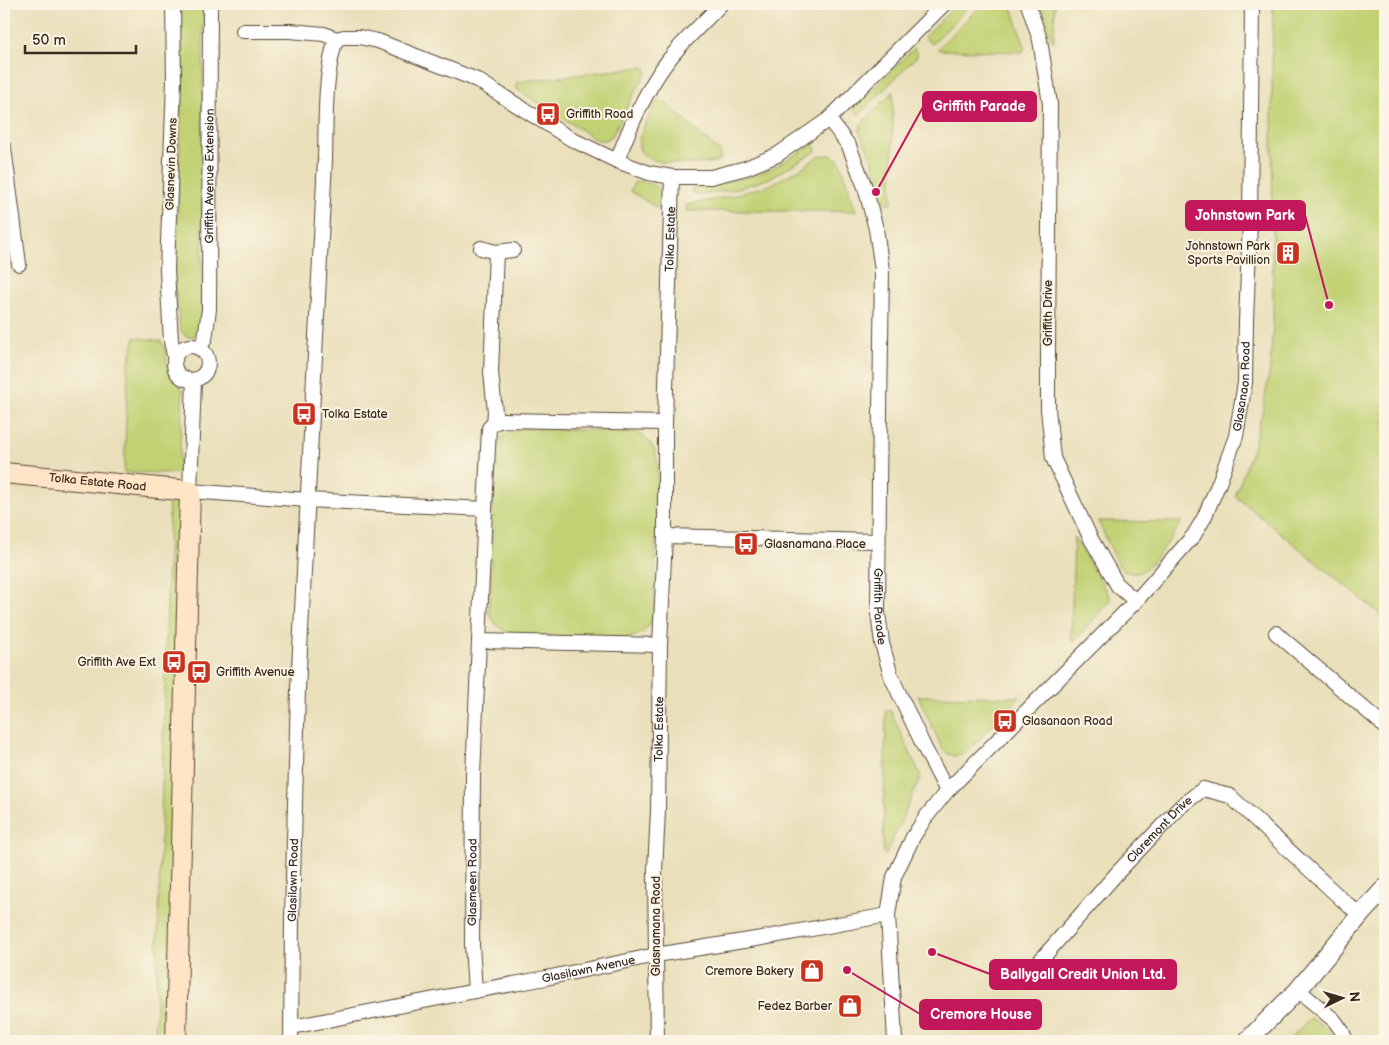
<svg xmlns="http://www.w3.org/2000/svg" width="1389" height="1045" viewBox="0 0 1389 1045" font-family="'Balsamiq Sans',sans-serif">
	<style>
		.green { fill: #c1d173; stroke: #7e7e48 }
		.lines { fill: none; stroke-linecap: round; stroke-linejoin: round }
		.minor-casing { stroke: #554535; stroke-width: 16 }
		.tertiary-casing { stroke: #554535; stroke-width: 20 }
		.secondary-casing { stroke: #554535; stroke-width: 22 }
		.minor { stroke: #fff; stroke-width: 14 }
		.tertiary { stroke: #fff; stroke-width: 18 }
		.secondary { stroke: #ffe4c6; stroke-width: 20 }
		.labels { text-anchor: middle; stroke-width: 4; stroke-linejoin: round; paint-order: stroke }
		.poi-label { font-size: 12px; fill: #3b2a1e; stroke: #fcf5e5; text-anchor: start }
		.street-label { font-size: 12px; fill: #3b2a1e; stroke: #fcf5e5 }
		.leader { fill: none; stroke: #c2185b; stroke-width: 2 }
		.callout-dot { fill: #c2185b; stroke: #fcf5e5; stroke-width: 2 }
		.callout { fill: #c2185b; stroke: #c2185b; stroke-width: 2 }
		.callout-label { font-size: 14px; text-anchor: middle; font-weight: bold; fill: #fff }
	</style>
	<rect width="100%" height="100%" fill="#fcf5e5"/>
	<filter id="ink" filterUnits="userSpaceOnUse"><feTurbulence type="fractalNoise" baseFrequency=".02" numOctaves="2"/><feDisplacementMap in="SourceGraphic" scale="10" xChannelSelector="R" yChannelSelector="G"/><feConvolveMatrix kernelMatrix="1 2 1 2 8 2 1 2 1" color-interpolation-filters="sRGB"/></filter>
	<filter id="wash" filterUnits="userSpaceOnUse"><feTurbulence type="fractalNoise" baseFrequency=".0096" numOctaves="4" result="noise"/><feDisplacementMap in="SourceGraphic" scale="20" xChannelSelector="R" yChannelSelector="G"/><feGaussianBlur stdDeviation="1.12" result="paint"/><feColorMatrix in="noise" values="0 0 0 0 0 0 0 0 0 0 0 0 0 0 0 0 0 1.4 0 .05"/><feComposite in="paint" operator="in"/></filter>
	<g filter="url(#wash)">
		<rect width="100%" height="100%" fill="#e9dfba"/>
		<!-- green -->
		<path class="green" d="M 181,4 L 203,4 L 202,314 L 198,334 L 192,337 L 185,336 L 180,329 L 175,290 L 182,80 Z
			M 957,4 L 972,4 L 932,44 L 924,37 Z
			M 982,4 L 1011,4 L 1025,47 L 1023,52 L 939,50 L 938,48 Z
			M 1041,4 L 1055,4 L 1054,41 L 1052,41 Z
			M 1273,4 L 1385,4 L 1385,618 L 1235,496 L 1253,448 L 1263,409 L 1270,368 L 1273,325 L 1272,77 Z
			M 914,48 L 918,55 L 859,115 L 853,109 Z
			M 642,67 L 646,68 L 647,72 L 629,103 L 612,136 L 605,140 L 597,140 L 515,88 L 517,82 Z
			M 893,92 L 892,203 L 885,203 L 871,156 L 859,131 L 862,123 Z
			M 662,100 L 720,152 L 720,160 C 706,166 655,166 644,155 C 640,152 638,146 639,141 C 639,134 653,110 656,102 Z
			M 814,144 L 816,151 L 768,179 L 739,188 L 708,194 L 697,195 L 691,192 L 692,189 L 752,176 L 772,168 Z
			M 830,155 L 839,160 L 856,211 L 686,211 L 686,205 L 731,196 L 770,185 L 805,166 L 818,156 Z
			M 639,181 C 658,186 663,186 665,208 L 657,208 L 630,191 L 634,183 Z
			M 135,337 L 161,341 L 165,349 L 168,372 L 183,390 L 179,473 L 124,472 L 128,367 Z
			M 523,428 L 635,432 C 650,439 656,448 658,464 L 654,614 C 648,631 644,633 627,639 L 514,635 C 499,629 495,626 489,612 L 495,451 C 501,435 506,430 523,428 Z
			M 169,492 L 190,494 L 173,1041 L 155,1041 L 168,562 Z
			M 1098,521 L 1182,522 C 1173,535 1155,563 1142,571 C 1136,575 1130,573 1123,571 L 1119,566 Z
			M 1074,537 L 1111,599 L 1074,642 L 1071,640 Z
			M 918,696 L 1020,697 L 965,754 C 955,757 951,757 943,750 Z
			M 886,710 L 890,710 L 921,776 L 886,855 L 883,853 Z
			M 1310,1018 C 1322,1024 1330,1030 1338,1041 L 1288,1041 Z"/>
	</g>
	<g filter="url(#ink)">
		<g class="lines">
			<defs>
				<g id="minor">
					<path d="M 173,4 L 174,81 L 167,270 L 171,341 L 175,360"/>
					<path d="M 1028,4 L 1040,40 L 1050,104 L 1048,349 L 1048,409 L 1053,458 L 1091,539 L 1118,586 L 1136,601"/>
					<path d="M 243,31 L 290,31 L 324,34 L 336,39 L 344,37 L 359,37 L 378,41 L 477,80 L 571,139 L 617,161 L 649,173 L 672,177 L 711,177 L 746,168 L 777,155 L 829,119 L 944,4"/>
					<path id="s1" d="M 829,119 L 849,146 L 865,187 L 876,229 L 882,270 L 879,483 L 878,613 L 882,643 L 891,676 L 924,747 L 947,791"/>
					<path d="M 4,148 L 19,264"/>
					<path d="M 617,161 C 631,123 649,82 675,52 C 690,35 706,20 721,4"/>
					<path d="M 481,248 L 496,252 L 513,250"/>
					<circle cx="191" cy="363" r="17"/>
					<path id="s2" d="M 199,348 L 205,339 L 209,309 L 210,4"/>
					<path d="M 194,380 L 190,491 L 307,500 L 485,509 L 489,428 L 494,423 L 502,420 L 665,423 L 665,536 L 660,645 L 479,641"/>
					<path d="M 494,423 L 495,412 L 491,372 L 496,252"/>
					<path id="s3" d="M 665,423 L 672,177"/>
					<path d="M 665,536 L 878,541"/>
					<path d="M 1276,633 L 1380,722 L 1385,728"/>
					<path id="s4" d="M 1024,979 L 1118,872 L 1181,806 L 1203,789 L 1230,796 L 1349,906 L 1361,914"/>
					<path d="M 1298,990 L 1334,1020 L 1342,1031 L 1346,1041"/>
					<path id="s5" d="M 475,991 L 472,945 L 473,775 L 485,509"/>
					<path id="s6" d="M 292,1027 L 475,991 L 546,978 L 656,955 L 762,938 L 888,915"/>
					<path id="s7" d="M 291,1041 L 292,918 L 298,689 L 325,160 C 326,120 324,77 336,39"/>
					<path id="s8" d="M 657,1041 L 655,870 L 658,811 L 660,645"/>
					<path id="s9" d="M 895,1041 L 888,915 L 894,877 L 913,837 L 926,817 L 947,791 L 1136,601 L 1194,535 L 1204,518 L 1219,483 L 1236,436 L 1245,383 L 1246,321 L 1250,222 L 1252,4"/>
				</g>
				<path id="tertiary" d="M 1247,1041 L 1298,990 L 1361,914 L 1385,888"/>
				<g id="secondary">
					<path id="s10" d="M 4,473 L 190,491 L 176,1041"/>
				</g>
			</defs>
			<!-- minor casing -->
			<use href="#minor" class="minor-casing"/>
			<!-- tertiary casing -->
			<use href="#tertiary" class="tertiary-casing"/>
			<!-- secondary casing -->
			<use href="#secondary" class="secondary-casing"/>
			<!-- minor -->
			<use href="#minor" class="minor"/>
			<!-- tertiary -->
			<use href="#tertiary" class="tertiary"/>
			<!-- secondary -->
			<use href="#secondary" class="secondary"/>
		</g>
	</g>
	<!-- icons -->
	<defs>
		<symbol id="bus-square" viewBox="-11 -11 22 22"><rect x="-9" y="-9" width="18" height="18" rx="4" fill="#c8321e" stroke="#fcf5e5"/><path d="M-5-6H5V4H4V6H2V4H-2V6H-4V4H-5ZM-3.5-4V0h7V-4ZM-3.5 1.2v1.5H-2V1.2ZM2 1.2v1.5H3.5V1.2Z" fill="#fff"/></symbol>
		<symbol id="building-square" viewBox="-11 -11 22 22"><rect x="-9" y="-9" width="18" height="18" rx="4" fill="#c8321e" stroke="#fcf5e5"/><path d="M-4-6H4V6H1V3H-1V6H-4ZM-2.5-4.3h1.7v1.8h-1.7ZM.8-4.3h1.7v1.8H.8ZM-2.5-1h1.7V.8h-1.7ZM.8-1h1.7V.8H.8Z" fill="#fff"/></symbol>
		<symbol id="shop-square" viewBox="-11 -11 22 22"><rect x="-9" y="-9" width="18" height="18" rx="4" fill="#c8321e" stroke="#fcf5e5"/><path d="M-5-2.5h2.3a2.7 3.5 0 0 1 5.4 0H5L5.5 6h-11ZM-1.5-2.5h3a1.5 2.3 0 0 0-3 0Z" fill="#fff"/></symbol>
	</defs>
	<g fill-rule="evenodd">
		<use href="#bus-square" x="534" y="100" width="28" height="28"/>
		<use href="#building-square" x="1274" y="239" width="28" height="28"/>
		<use href="#bus-square" x="290" y="400" width="28" height="28"/>
		<use href="#bus-square" x="732" y="530" width="28" height="28"/>
		<use href="#bus-square" x="160" y="648" width="28" height="28"/>
		<use href="#bus-square" x="185" y="658" width="28" height="28"/>
		<use href="#bus-square" x="991" y="707" width="28" height="28"/>
		<use href="#shop-square" x="798" y="957" width="28" height="28"/>
		<use href="#shop-square" x="836" y="992" width="28" height="28"/>
	</g>
	<g class="labels">
		<!-- poi labels -->
		<g class="poi-label">
			<text x="566" y="118">Griffith Road</text>
			<text x="1270" y="250" text-anchor="end">Johnstown Park<tspan x="1270" dy="14">Sports Pavillion</tspan></text>
			<text x="322" y="418">Tolka Estate</text>
			<text x="764" y="548">Glasnamana Place</text>
			<text x="156" y="666" text-anchor="end">Griffith Ave Ext</text>
			<text x="216" y="676">Griffith Avenue</text>
			<text x="1022" y="725">Glasanaon Road</text>
			<text x="794" y="975" text-anchor="end">Cremore Bakery</text>
			<text x="832" y="1010" text-anchor="end">Fedez Barber</text>
		</g>
		<!-- street labels -->
		<g class="street-label">
			<text transform="translate(171 164) rotate(-88)" y="4">Glasnevin Downs</text>
			<text dy="4" stroke="none"><textPath href="#s2" startOffset="174">Griffith Avenue Extension</textPath></text>
			<text dy="4" stroke="none"><textPath href="#s3" startOffset="184">Tolka Estate</textPath></text>
			<text transform="translate(1048 313) rotate(-90)" y="4">Griffith Drive</text>
			<text dy="4" stroke="none"><textPath href="#s9" startOffset="780">Glasanaon Road</textPath></text>
			<text dy="4" stroke="none"><textPath href="#s10" startOffset="94">Tolka Estate Road</textPath></text>
			<text dy="4" stroke="none"><textPath href="#s1" startOffset="499">Griffith Parade</textPath></text>
			<text dy="4" stroke="none"><textPath href="#s8" startOffset="312">Tolka Estate</textPath></text>
			<text dy="4" stroke="none"><textPath href="#s4" startOffset="202">Claremont Drive</textPath></text>
			<text dy="4" stroke="none"><textPath href="#s7" startOffset="161">Glasilawn Road</textPath></text>
			<text dy="4" stroke="none"><textPath href="#s5" startOffset="109">Glasmeen Road</textPath></text>
			<text transform="translate(656 926) rotate(-90)" y="4">Glasnamana Road</text>
			<text dy="4" stroke="none"><textPath href="#s6" startOffset="302">Glasilawn Avenue</textPath></text>
		</g>
	</g>
	<!-- callouts -->
	<path class="leader" d="M876 192L923 107M1329 305L1305 215M932 952L990 974M847 970L920 1014"/>
	<g class="callout-dot">
		<circle cx="876" cy="192" r="5"/>
		<circle cx="1329" cy="305" r="5"/>
		<circle cx="932" cy="952" r="5"/>
		<circle cx="847" cy="970" r="5"/>
	</g>
	<g class="callout">
		<rect x="923" y="92" width="113" height="29" rx="5"/>
		<rect x="1186" y="201" width="119" height="29" rx="5"/>
		<rect x="990" y="960" width="186" height="29" rx="5"/>
		<rect x="920" y="1000" width="121" height="29" rx="5"/>
	</g>
	<g class="callout-label">
		<text x="979" y="111">Griffith Parade</text>
		<text x="1245" y="220">Johnstown Park</text>
		<text x="1083" y="979">Ballygall Credit Union Ltd.</text>
		<text x="981" y="1019">Cremore House</text>
	</g>
	<!-- margin -->
	<rect width="1389" height="1045" fill="none" stroke="#fcf5e5" stroke-width="20"/>
	<!-- north arrow -->
	<g transform="translate(1342 998) rotate(85)" stroke="#fcf5e5" stroke-width="4" paint-order="stroke">
	<path d="M0-4L9 19L0 12L-9 19Z" fill="#3b2a1e"/>
	<text y="-8" font-size="14" font-weight="bold" text-anchor="middle" fill="#3b2a1e">N</text>
	</g>
	<!-- scale -->
	<path d="M25 45v8h111v-8" fill="none" stroke="#3b2a1e" stroke-width="2.5"/>
	<text x="32" y="45" font-size="15" fill="#3b2a1e" stroke="#fcf5e5" stroke-width="4" paint-order="stroke">50 m</text>
</svg>
